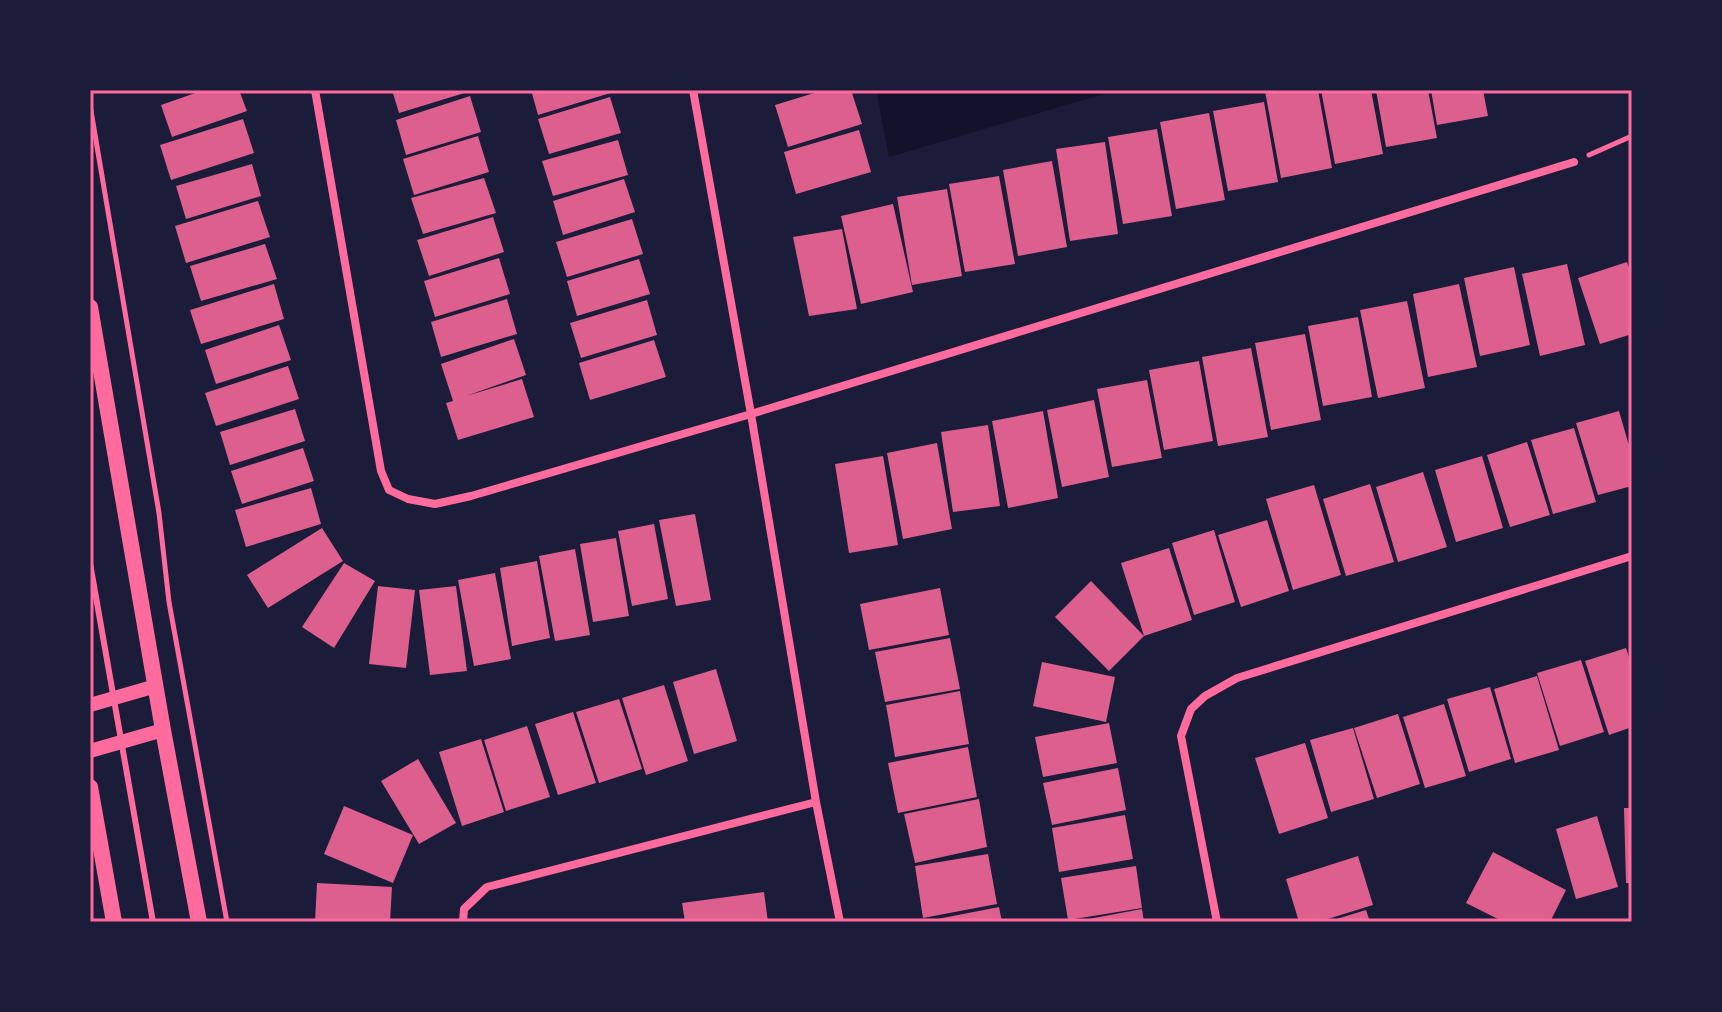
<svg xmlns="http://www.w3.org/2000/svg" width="1722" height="1012" viewBox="0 0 1722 1012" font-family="Montserrat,sans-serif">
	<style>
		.water { fill: #12122b }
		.building { fill: #dd5f8e }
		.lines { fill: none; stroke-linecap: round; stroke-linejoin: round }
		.path { stroke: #ff6b9d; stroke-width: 5 }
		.service { stroke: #ff6b9d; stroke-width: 6 }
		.minor { stroke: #ff6b9d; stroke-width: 8 }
		.tertiary { stroke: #ff6b9d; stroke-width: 14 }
		.secondary { stroke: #ff6b9d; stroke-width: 16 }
		.neatline { fill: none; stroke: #ff6b9d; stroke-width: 3 }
	</style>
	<rect width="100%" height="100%" fill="#1b1b3a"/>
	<!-- water -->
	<path class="water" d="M 876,90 L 1117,90 L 889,157 Z"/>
	<!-- building -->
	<path class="building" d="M 204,90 L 239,90 L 247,111 L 172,137 L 161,105 Z
		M 392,90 L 471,90 L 471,91 L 399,113 Z
		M 531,90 L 617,90 L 617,91 L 538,115 Z
		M 824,90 L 851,90 L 862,124 L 788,147 L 775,105 Z
		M 1269,90 L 1318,90 L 1332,168 L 1281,178 L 1265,91 Z
		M 1321,90 L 1371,90 L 1383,154 L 1335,164 Z
		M 1376,90 L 1428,90 L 1437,138 L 1386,147 Z
		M 1431,90 L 1483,90 L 1488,116 L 1437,125 Z
		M 470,96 L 481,132 L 406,155 L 396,120 Z
		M 610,97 L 621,133 L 549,154 L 538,119 Z
		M 1264,102 L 1278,182 L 1228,191 L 1213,111 Z
		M 1209,113 L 1225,200 L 1176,209 L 1160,122 Z
		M 243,119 L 254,153 L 171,180 L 160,145 Z
		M 1157,129 L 1172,216 L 1123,224 L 1108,137 Z
		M 859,130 L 871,172 L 796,194 L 784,152 Z
		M 478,136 L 489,172 L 414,195 L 403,159 Z
		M 618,140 L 628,175 L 553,196 L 542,161 Z
		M 1105,142 L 1118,234 L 1070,241 L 1056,149 Z
		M 1052,161 L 1067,247 L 1018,256 L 1003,170 Z
		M 252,164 L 261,196 L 186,219 L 176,186 Z
		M 999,176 L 1015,264 L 965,272 L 949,184 Z
		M 484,178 L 496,213 L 423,234 L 411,198 Z
		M 624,179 L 635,212 L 563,235 L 553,201 Z
		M 947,189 L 962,276 L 912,285 L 897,197 Z
		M 258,201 L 270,237 L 186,263 L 175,226 Z
		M 893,204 L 913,292 L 861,304 L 841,216 Z
		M 493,217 L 504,252 L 429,276 L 417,240 Z
		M 632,219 L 643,254 L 567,277 L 556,242 Z
		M 842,229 L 857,309 L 809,316 L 793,237 Z
		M 265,244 L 277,279 L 201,301 L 190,266 Z
		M 499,258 L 510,294 L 435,317 L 424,281 Z
		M 639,259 L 650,294 L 577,316 L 567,281 Z
		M 1627,262 L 1632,277 L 1632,334 L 1600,344 L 1578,278 Z
		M 1567,264 L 1585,345 L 1540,356 L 1522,274 Z
		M 1514,267 L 1530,345 L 1480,356 L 1464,278 Z
		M 274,284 L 284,319 L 201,344 L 190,310 Z
		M 1459,284 L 1477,367 L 1428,377 L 1413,294 Z
		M 507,299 L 517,334 L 441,357 L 431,322 Z
		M 647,300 L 657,335 L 581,358 L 570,323 Z
		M 1407,301 L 1425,388 L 1378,398 L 1360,310 Z
		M 1358,317 L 1372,397 L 1323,406 L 1308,326 Z
		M 279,325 L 291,360 L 216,384 L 205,350 Z
		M 1305,334 L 1321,420 L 1271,430 L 1255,343 Z
		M 514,339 L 526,375 L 466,396 L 522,379 L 534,417 L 458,440 L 446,403 L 453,401 L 441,364 Z
		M 654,340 L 666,377 L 590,400 L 579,363 Z
		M 1251,348 L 1268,437 L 1218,446 L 1202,357 Z
		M 1199,361 L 1213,441 L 1164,450 L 1149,370 Z
		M 288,366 L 299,399 L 216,426 L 205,393 Z
		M 1147,380 L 1162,458 L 1112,467 L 1097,389 Z
		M 1094,400 L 1109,477 L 1062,487 L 1047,410 Z
		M 295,409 L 305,441 L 230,465 L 220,432 Z
		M 1043,411 L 1058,498 L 1008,508 L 992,421 Z
		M 1619,411 L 1632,456 L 1632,486 L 1598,495 L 1576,423 Z
		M 988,425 L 1000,506 L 953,512 L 941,432 Z
		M 1574,428 L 1596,502 L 1553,514 L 1531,440 Z
		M 1527,442 L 1550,515 L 1510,527 L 1487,455 Z
		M 937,443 L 952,529 L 903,539 L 887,453 Z
		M 303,448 L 314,481 L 242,504 L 231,471 Z
		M 883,456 L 898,545 L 849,553 L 835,464 Z
		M 1482,456 L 1503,528 L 1456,542 L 1435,470 Z
		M 1423,472 L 1447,547 L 1398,562 L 1376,487 Z
		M 1370,484 L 1394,562 L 1346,576 L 1323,499 Z
		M 1314,485 L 1341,575 L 1293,590 L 1266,499 Z
		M 311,488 L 321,524 L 246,547 L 235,510 Z
		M 695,514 L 711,600 L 676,606 L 659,520 Z
		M 1267,520 L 1289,591 L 1241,607 L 1218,535 Z
		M 654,524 L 668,599 L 632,606 L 618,531 Z
		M 322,528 L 343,561 L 268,608 L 247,575 Z
		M 1214,530 L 1235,602 L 1194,615 L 1172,543 Z
		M 616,538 L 629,616 L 593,622 L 580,544 Z
		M 1169,548 L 1192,620 L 1144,636 L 1121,563 Z
		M 575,549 L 590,635 L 555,641 L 539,556 Z
		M 537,561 L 550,638 L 512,646 L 500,568 Z
		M 344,563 L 375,581 L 334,648 L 302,627 Z
		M 495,573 L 511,659 L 474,666 L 458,580 Z
		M 1091,581 L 1144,636 L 1109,671 L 1055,617 Z
		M 378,586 L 415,590 L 406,668 L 369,664 Z
		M 456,586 L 467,671 L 430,675 L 419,590 Z
		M 940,588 L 949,635 L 869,650 L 860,604 Z
		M 950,638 L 960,689 L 885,702 L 875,652 Z
		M 1626,648 L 1632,667 L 1632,727 L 1609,735 L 1585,661 Z
		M 1581,660 L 1604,732 L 1560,746 L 1537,673 Z
		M 1042,662 L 1115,677 L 1106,722 L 1033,706 Z
		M 716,669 L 737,741 L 694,754 L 673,682 Z
		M 1537,676 L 1559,750 L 1515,763 L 1494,689 Z
		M 664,685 L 688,761 L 646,775 L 622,698 Z
		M 1490,687 L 1511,759 L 1469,772 L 1447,699 Z
		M 960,691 L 969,744 L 895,757 L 886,705 Z
		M 619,699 L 642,769 L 599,783 L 576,712 Z
		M 1444,704 L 1466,776 L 1425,788 L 1403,717 Z
		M 573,712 L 596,783 L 558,795 L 535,724 Z
		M 1398,714 L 1420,784 L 1377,798 L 1354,728 Z
		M 1109,723 L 1117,763 L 1043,777 L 1035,737 Z
		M 527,726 L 550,797 L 506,811 L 484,740 Z
		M 1353,728 L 1374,799 L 1331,812 L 1310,740 Z
		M 481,739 L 504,812 L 462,826 L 439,752 Z
		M 1305,743 L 1328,818 L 1279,834 L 1255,758 Z
		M 968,747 L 977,797 L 898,813 L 888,763 Z
		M 418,759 L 456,823 L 419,844 L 381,781 Z
		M 1118,768 L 1126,810 L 1052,825 L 1043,783 Z
		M 979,799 L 987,847 L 915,863 L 904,814 Z
		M 344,806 L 413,835 L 393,883 L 324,854 Z
		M 1624,808 L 1632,808 L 1632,883 L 1626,883 Z
		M 1125,815 L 1133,859 L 1059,872 L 1052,828 Z
		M 1597,816 L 1618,887 L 1576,899 L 1556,829 Z
		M 1493,852 L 1566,890 L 1550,922 L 1504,922 L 1466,903 Z
		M 988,854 L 997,904 L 923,918 L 915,866 Z
		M 1358,856 L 1373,905 L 1318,922 L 1299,922 L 1286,879 Z
		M 1136,866 L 1142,908 L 1068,920 L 1061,878 Z
		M 317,883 L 392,887 L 390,922 L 315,922 Z
		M 764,892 L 768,922 L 685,922 L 682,903 Z
		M 999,907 L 1002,922 L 927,922 L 927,921 Z
		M 1142,909 L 1144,922 L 1083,922 L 1083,920 Z
		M 1366,910 L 1370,922 L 1331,922 L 1330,921 Z"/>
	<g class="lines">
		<!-- path -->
		<path class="path" d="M 90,105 L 159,513 L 169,602 L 227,922
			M 1589,155 L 1632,136"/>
		<!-- service -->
		<path class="service" d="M 90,563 L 153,922"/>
		<!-- minor -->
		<path class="minor" d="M 315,90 L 381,471 L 389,490 L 408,499 L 435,504 L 471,496 L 751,414 L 1574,162
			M 693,90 L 751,414 L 816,802 L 840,922
			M 463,922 L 464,909 L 487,887 L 816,802
			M 1217,922 L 1181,736 L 1191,709 L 1205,696 L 1237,678 L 1632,556"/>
		<!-- tertiary -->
		<path class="tertiary" d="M 90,705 L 156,686
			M 90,751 L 163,730"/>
		<!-- secondary -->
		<path class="secondary" d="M 90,307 L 163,730 L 199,922
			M 90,787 L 114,922"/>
	</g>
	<!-- border -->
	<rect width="1722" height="1012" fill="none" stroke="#1b1b3a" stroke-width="184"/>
	<rect x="92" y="92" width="1538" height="828" class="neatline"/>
</svg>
